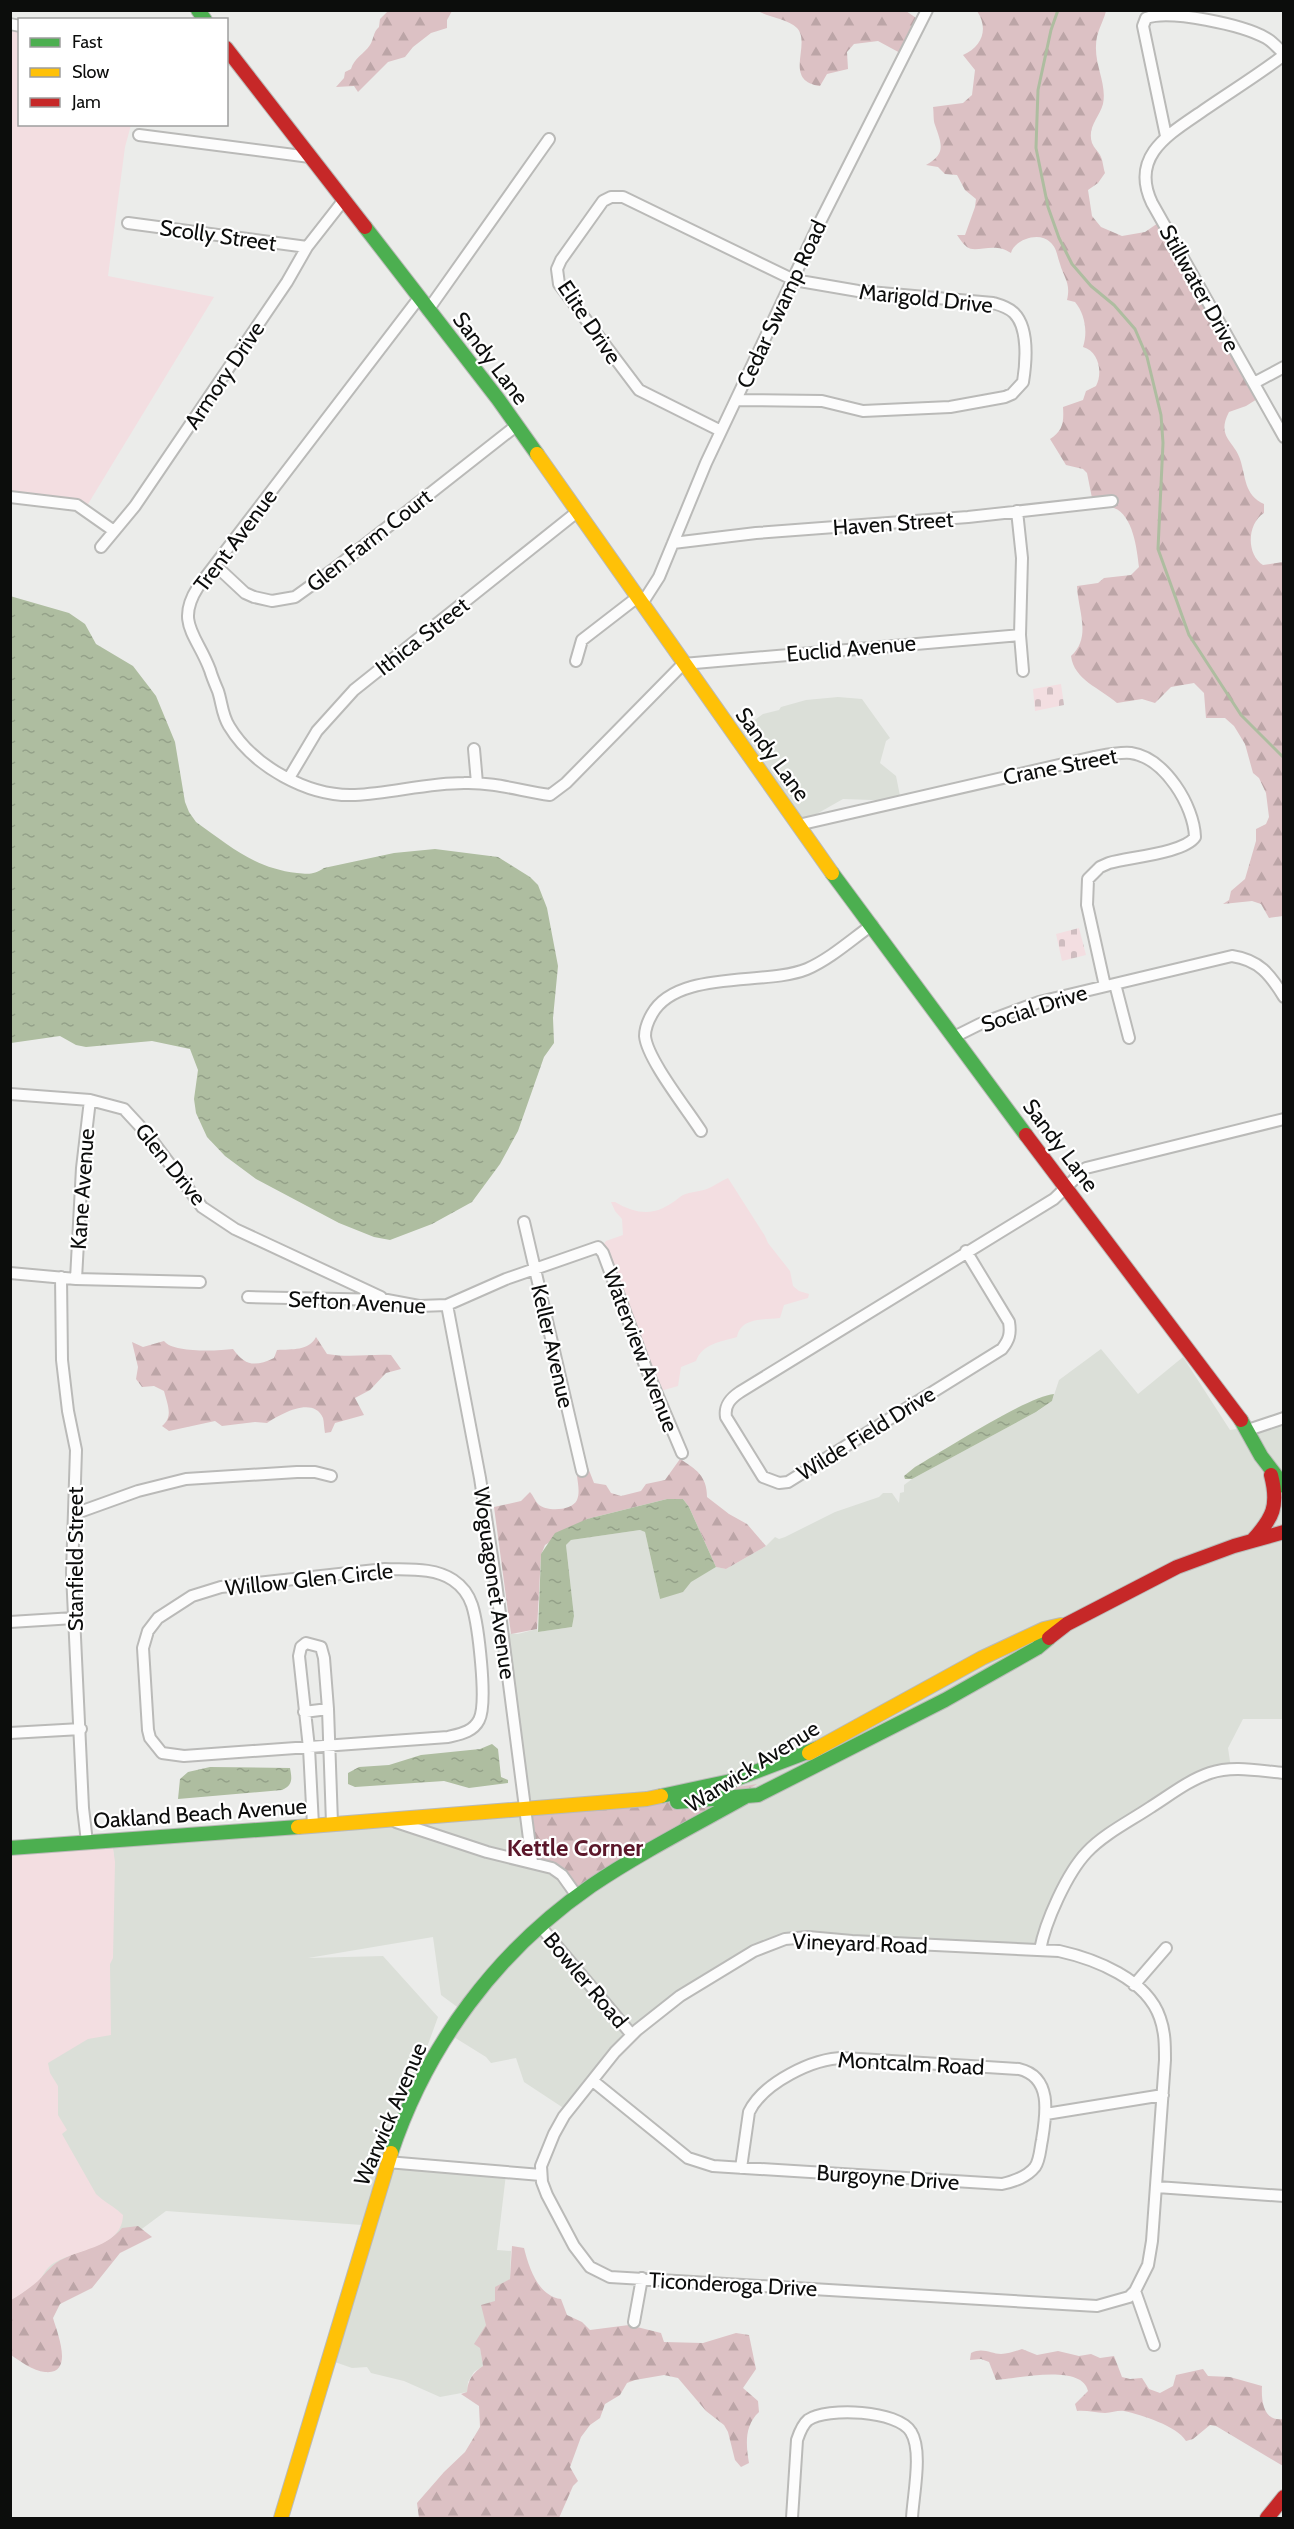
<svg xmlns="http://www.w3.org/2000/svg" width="1294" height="2529" viewBox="0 0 1294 2529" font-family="Cabin,sans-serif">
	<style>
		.built { fill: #dbdfd8 }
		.forest { fill: url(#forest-firs) }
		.cemetery { fill: url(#cemetery-stones) }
		.park { fill: #f3dee1 }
		.water { fill: url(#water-ripples) }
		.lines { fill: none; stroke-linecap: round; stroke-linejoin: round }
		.stream { stroke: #aebda0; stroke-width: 3 }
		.street-casing { stroke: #babab8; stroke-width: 14 }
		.fast-casing { stroke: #babab8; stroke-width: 16 }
		.slow-casing { stroke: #babab8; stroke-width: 16 }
		.jam-casing { stroke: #babab8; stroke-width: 16 }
		.street { stroke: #fcfcfc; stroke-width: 10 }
		.fast { stroke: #4caf50; stroke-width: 14 }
		.slow { stroke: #ffc107; stroke-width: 14 }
		.jam { stroke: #c62828; stroke-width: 14 }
		.labels { text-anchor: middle; stroke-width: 4.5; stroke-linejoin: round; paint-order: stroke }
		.street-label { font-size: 22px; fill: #0c0d0c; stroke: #fff }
		.neighbourhood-label { font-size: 24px; font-weight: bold; fill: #5b172a; stroke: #fff }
	</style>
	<defs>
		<pattern id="forest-firs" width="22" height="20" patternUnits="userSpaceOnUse" patternTransform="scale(1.5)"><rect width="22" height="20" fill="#dcc1c4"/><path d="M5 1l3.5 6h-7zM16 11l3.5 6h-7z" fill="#bca5a7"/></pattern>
		<pattern id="cemetery-stones" width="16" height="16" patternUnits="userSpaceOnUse" patternTransform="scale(1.5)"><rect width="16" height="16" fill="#f3dee1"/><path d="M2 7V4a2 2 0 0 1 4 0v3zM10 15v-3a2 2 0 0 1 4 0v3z" fill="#cfbdc0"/></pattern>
		<pattern id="water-ripples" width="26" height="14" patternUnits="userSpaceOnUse" patternTransform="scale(1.5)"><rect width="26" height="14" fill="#aebda0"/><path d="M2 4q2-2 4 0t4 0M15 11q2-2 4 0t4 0" fill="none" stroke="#94a189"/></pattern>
	</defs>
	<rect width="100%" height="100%" fill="#ebecea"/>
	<!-- built -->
	<path class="built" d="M 838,697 L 862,699 L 890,738 L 886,741 L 880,763 L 896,776 L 901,801 L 843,799 L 799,824 L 735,734 L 763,714 L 779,710 L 781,707 L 806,700 Z
		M 1101,1349 L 1138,1394 L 1183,1357 L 1230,1430 L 1257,1426 L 1283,1417 L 1283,1719 L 1243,1719 L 1228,1748 L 1231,1768 L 1179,1790 L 1081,1860 L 1041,1948 L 787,1938 L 713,1976 L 632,2035 L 568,2111 L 524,2082 L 516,2058 L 491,2063 L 486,2057 L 449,2034 L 464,2012 L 441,1995 L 433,1937 L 308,1958 L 383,1956 L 438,2017 L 362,2225 L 166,2211 L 11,2326 L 11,1867 L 114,1858 L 112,1841 L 521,1810 L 504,1633 L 518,1634 L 537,1629 L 538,1632 L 572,1627 L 574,1616 L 566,1545 L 571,1540 L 640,1530 L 645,1532 L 660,1599 L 716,1567 L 726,1569 L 766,1546 L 775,1537 L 779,1539 L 785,1537 L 835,1512 L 879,1497 L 883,1493 L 892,1493 L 899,1503 L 900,1493 L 904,1492 L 904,1485 L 912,1479 L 1038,1411 L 1052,1401 L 1059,1380 Z
		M 388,2164 L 506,2174 L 497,2250 L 511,2251 L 510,2279 L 503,2284 L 486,2325 L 480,2347 L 483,2366 L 474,2372 L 468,2382 L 467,2392 L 440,2397 L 404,2381 L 371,2373 L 367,2367 L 352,2368 L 332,2361 Z"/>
	<!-- forest -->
	<path class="forest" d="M 389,10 L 452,11 L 447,20 L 447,28 L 431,33 L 413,47 L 405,57 L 388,62 L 358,92 L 354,86 L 336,87 L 344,78 L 345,72 L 351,69 C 354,58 364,54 370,45 C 374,39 373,32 379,27 L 380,19 Z
		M 758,11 L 906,11 L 922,22 L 902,54 L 878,41 L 854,44 L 847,52 L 848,69 L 827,74 L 820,86 C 782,81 812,44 797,28 C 788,19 768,17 758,11 Z
		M 977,11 L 1106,11 C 1103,23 1096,32 1096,46 C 1095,66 1107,84 1103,104 C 1099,118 1087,127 1092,143 C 1094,148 1098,151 1100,155 C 1103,160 1103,167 1105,173 L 1098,183 L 1088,190 L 1092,216 L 1101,227 L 1122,236 L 1145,232 L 1161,221 L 1262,396 L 1246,406 L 1229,412 C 1216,437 1234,441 1240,459 C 1246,477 1244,495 1264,504 L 1264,513 C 1247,524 1246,554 1263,565 L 1283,562 L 1283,916 L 1269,918 L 1261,904 L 1252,901 L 1223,904 L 1229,900 L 1231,891 L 1245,879 L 1256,841 L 1256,829 L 1266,824 L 1269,817 L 1266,793 L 1259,778 L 1253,773 L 1245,744 L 1234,726 L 1225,718 L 1206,718 L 1204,693 L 1194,683 L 1171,687 L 1155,703 L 1142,699 L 1117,703 C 1100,688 1074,680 1071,656 C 1092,637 1078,611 1077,586 L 1098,583 L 1104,578 L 1131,575 L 1139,567 C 1137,549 1133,515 1114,508 C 1108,507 1100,509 1094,508 L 1087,473 L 1083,469 L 1066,465 L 1050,439 C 1063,431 1064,422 1063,407 L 1083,400 L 1086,391 L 1096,386 C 1103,373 1099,351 1083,347 C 1088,332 1085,314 1075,302 L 1067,300 C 1071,283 1064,278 1060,264 C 1057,256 1057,248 1050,242 C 1039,231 1014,240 1011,253 C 994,241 976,254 967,247 C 963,244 960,239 957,235 L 965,235 L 975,207 L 976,199 L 965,190 L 957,175 L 945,174 L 938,167 L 926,165 C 946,154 942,145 935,125 C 933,120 934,113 933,107 L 963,103 L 972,95 L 975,70 L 963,55 C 982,47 989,29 977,11 Z
		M 316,1337 L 327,1354 C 350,1358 368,1354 391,1355 L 401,1369 L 386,1373 L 370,1390 L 355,1398 L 364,1415 L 335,1423 L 331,1432 L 325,1433 C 324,1428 324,1422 323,1418 C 313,1395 279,1415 267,1423 L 255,1422 L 222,1426 L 215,1421 L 169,1431 L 162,1426 C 174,1417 167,1403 164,1391 L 154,1386 L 142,1387 L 136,1379 L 138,1367 L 132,1342 L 143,1347 L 164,1341 C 173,1353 217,1351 233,1349 C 245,1366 255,1367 274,1358 L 277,1350 C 292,1349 309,1351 316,1337 Z
		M 577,1454 L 585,1460 L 594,1483 L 606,1485 L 611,1493 L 621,1496 L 641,1491 L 646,1484 L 665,1480 L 680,1459 C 696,1469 707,1476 707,1497 L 729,1514 L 747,1524 L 766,1546 L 726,1569 L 716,1567 L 689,1507 L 683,1499 L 667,1499 L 587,1519 L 545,1545 L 541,1555 L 537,1629 L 511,1634 L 494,1507 L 521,1501 L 530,1492 C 533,1495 535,1501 538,1504 C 546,1512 572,1511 577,1500 C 580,1493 578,1484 577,1476 L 582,1470 Z
		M 757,1784 L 583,1892 L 536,1864 L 529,1810 L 660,1799 Z
		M 138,2226 L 152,2237 L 120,2253 L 92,2288 L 60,2304 L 53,2318 C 57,2332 75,2375 45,2372 C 33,2371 20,2361 11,2355 L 10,2300 C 20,2295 29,2288 37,2281 C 48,2272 51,2264 65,2258 C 85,2248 107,2246 122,2228 Z
		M 512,2246 L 524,2248 C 529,2268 538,2296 561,2299 L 567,2315 L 582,2322 L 590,2330 L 629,2325 L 661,2333 L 664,2342 L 703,2343 L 736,2333 L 749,2335 L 756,2369 L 743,2388 L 758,2401 L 759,2412 C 744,2426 746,2445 749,2463 L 741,2467 L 735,2460 L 728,2432 L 724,2425 L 706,2411 L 678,2378 L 664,2375 L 635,2380 L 627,2383 L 620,2395 L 605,2404 L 600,2418 L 590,2425 L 581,2437 L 570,2467 L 578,2481 L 573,2486 L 559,2518 L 419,2518 L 417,2503 L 444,2472 L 465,2452 L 480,2427 L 479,2406 L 461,2394 L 467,2392 C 468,2379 473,2373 483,2366 L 480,2348 L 474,2344 L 486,2325 L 481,2305 L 495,2301 L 495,2287 L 510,2279 Z
		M 1022,2349 L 1037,2355 L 1058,2351 L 1079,2356 L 1091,2354 L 1100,2358 L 1114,2356 L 1122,2377 L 1130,2379 L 1142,2378 L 1149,2389 L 1160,2393 L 1173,2386 L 1176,2375 L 1203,2369 L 1208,2376 L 1230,2377 L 1262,2386 C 1261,2402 1264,2422 1283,2419 L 1283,2466 L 1216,2426 L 1210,2425 L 1193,2439 L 1186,2441 C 1177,2426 1142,2415 1124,2411 C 1118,2410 1112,2413 1105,2413 C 1095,2413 1087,2410 1077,2411 L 1075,2404 L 1088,2391 C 1082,2363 1016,2379 996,2380 L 989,2362 L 981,2359 L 970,2360 L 971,2353 C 983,2347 991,2354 1001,2354 C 1008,2354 1016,2351 1022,2349 Z"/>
	<!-- cemetery -->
	<path class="cemetery" d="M 1061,684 L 1064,705 L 1035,711 L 1033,689 Z
		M 1079,928 L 1086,955 L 1062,961 L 1056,934 Z"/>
	<!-- park -->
	<path class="park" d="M 11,25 L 19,26 L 20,124 L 131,125 L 125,147 L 108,276 L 214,297 L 85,509 L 11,496 Z
		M 728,1178 L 765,1236 L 768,1243 L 790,1271 L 793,1286 L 799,1291 L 809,1294 L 808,1298 L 784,1305 L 780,1318 C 763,1320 741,1317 737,1337 C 720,1342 702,1344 696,1361 L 681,1367 L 678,1386 L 657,1392 L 601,1248 L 606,1241 L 623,1235 L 622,1219 L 615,1211 L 611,1202 L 615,1202 C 641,1217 658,1215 680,1197 C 686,1192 699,1192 707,1189 C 714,1186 721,1181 728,1178 Z
		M 112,1841 L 115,1862 L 113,1958 L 110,1964 L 111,2035 L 88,2039 L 48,2063 L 50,2073 L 58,2086 L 58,2115 L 67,2130 L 62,2134 L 96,2194 C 105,2203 114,2206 123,2215 C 122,2250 73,2248 50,2266 C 45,2270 43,2277 38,2281 C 30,2288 20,2295 11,2300 L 11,1848 Z"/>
	<!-- water -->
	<path class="water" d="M 10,596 L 69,613 L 85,624 L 96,644 L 133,666 L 156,696 L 175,742 L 185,802 L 189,812 L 196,822 C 230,846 254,868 297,873 C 308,874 314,875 324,868 L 394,853 L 435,849 L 498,857 L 530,877 L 538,885 L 547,908 L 558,966 L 553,1018 L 554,1043 L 544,1057 L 518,1131 L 500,1164 L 472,1202 L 432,1224 L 390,1240 L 374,1237 L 339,1223 L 256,1179 L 225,1156 L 207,1137 L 196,1113 L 194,1099 L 198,1070 L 190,1049 L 152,1041 L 86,1047 L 76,1045 L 60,1036 L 11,1043 Z
		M 1054,1394 L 1052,1401 L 1036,1412 L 912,1479 L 905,1479 L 904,1476 L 915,1467 C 943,1451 1028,1396 1054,1394 Z
		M 667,1499 L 683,1499 L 689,1507 L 716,1567 L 691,1582 L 683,1592 L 660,1599 L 645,1532 L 640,1530 L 571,1540 L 566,1545 L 574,1616 L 572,1627 L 538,1632 L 541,1554 L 555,1533 L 587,1519 Z
		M 492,1744 L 498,1749 L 501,1777 L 508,1780 L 508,1783 L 469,1788 L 444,1781 L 355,1787 L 348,1784 L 348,1773 L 359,1767 L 389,1765 L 421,1755 L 480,1749 Z
		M 210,1767 L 290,1768 C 292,1779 293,1785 282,1790 L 178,1799 L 180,1779 L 188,1772 Z"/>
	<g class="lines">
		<!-- stream -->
		<path class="stream" d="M 1058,10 L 1051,30 L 1038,90 L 1037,118 L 1036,148 L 1048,207 L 1059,238 L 1072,264 L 1091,286 L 1114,305 L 1135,329 L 1147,357 L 1161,415 L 1163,443 L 1158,549 L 1189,635 L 1241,715 L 1284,758"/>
		<defs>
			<path id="street" d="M 10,24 L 20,26
				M 1284,55 C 1258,75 1230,92 1204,110 C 1171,133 1129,155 1152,203 L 1284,437
				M 139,135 L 310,157
				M 1166,136 L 1143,26 L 1146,18 C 1170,9 1243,25 1266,38 C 1273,42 1278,48 1284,54
				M 128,223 L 307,247
				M 419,298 L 198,587 C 175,623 197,635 210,670 C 212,677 215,684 218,691 C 222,703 222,715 229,726 C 253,766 308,797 355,795 C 392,793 428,783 464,783 C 494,782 521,791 550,795 L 566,783 L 683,664 L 1020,635
				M 428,310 L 549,139
				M 1254,383 L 1284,367
				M 721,431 L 639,390 L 559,284 L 557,269 L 561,260 L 603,201 L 611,197 L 623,197 L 794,280 L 858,291 L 993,303 C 1000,305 1008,307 1014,313 C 1029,328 1026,363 1023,382 L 1012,394 L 1005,397 L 950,407 L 863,411 L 822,401 L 736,400
				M 10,497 L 77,505 L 114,531
				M 1017,511 L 1022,558 L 1020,635 L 1023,671
				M 673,543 L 756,533 L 968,517 L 1112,501
				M 101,547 L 135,506 L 287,282 L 307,247 L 343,201
				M 215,565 L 245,593 L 254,597 L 272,601 L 295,597 L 334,569 L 516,426
				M 643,602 L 659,577 L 706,463 L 818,226 L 927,10
				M 576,661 L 582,640 L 639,596
				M 474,749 L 477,783
				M 289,778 L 317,731 L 354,690 L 577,512
				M 798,825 L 1094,757 C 1105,755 1119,752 1131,753 C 1165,758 1194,806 1195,837 C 1184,853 1130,857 1109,863 L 1100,867 L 1088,879 L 1087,905 L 1105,986
				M 1115,984 L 1129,1038
				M 954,1037 L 980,1024 L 1039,1002 L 1232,956 C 1259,960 1270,974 1284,997
				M 10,1094 L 90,1100 L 124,1109 L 148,1135 L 202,1207 L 235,1229 L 381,1297
				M 701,1131 C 687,1109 647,1059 645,1036 C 645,1028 648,1021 652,1014 C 677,969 766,986 807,969 C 830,959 851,940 872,925
				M 524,1222 L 582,1471
				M 966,1251 L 1009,1322 C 1011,1334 1009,1340 1002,1349 L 788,1482 L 779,1483 L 763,1477 L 726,1417 C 724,1405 731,1398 740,1392 L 1054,1199 L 1086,1168 L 1284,1119
				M 10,1273 L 76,1279 L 200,1282
				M 61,1277 L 62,1360 L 68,1411 L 76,1450 L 72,1573 L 83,1808 L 87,1842
				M 76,1279 L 82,1168 L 90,1100
				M 248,1297 L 387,1300 L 419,1306 L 447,1305 L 506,1279 L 598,1247 L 603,1253 L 646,1368 L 682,1453
				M 447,1305 L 480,1478 L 496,1583 L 532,1862
				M 1248,1430 L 1284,1418
				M 74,1514 L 138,1491 L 186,1479 L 297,1472 L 315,1472 L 331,1476
				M 385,1569 C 407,1570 434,1567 453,1580 C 462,1586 469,1596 472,1605 C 478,1624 488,1703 479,1720 C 473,1732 460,1734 448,1737 L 184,1756 L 162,1753 L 150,1738 L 148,1730 L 143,1648 L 148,1631 L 158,1618 L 192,1596 L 221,1587 Z
				M 10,1622 L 74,1618
				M 304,1712 L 328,1709
				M 10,1733 L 81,1729
				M 396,1822 L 487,1852 L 552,1868 L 562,1875 L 577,1896
				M 313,1825 L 309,1748 L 299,1656 L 301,1647 L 306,1643 L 321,1647 L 324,1658 L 328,1709 L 332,1823
				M 540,1926 L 632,2035
				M 1040,1950 C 1045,1922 1067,1873 1087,1852 C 1104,1834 1130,1821 1151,1807 C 1170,1795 1189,1780 1210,1773 C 1233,1765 1260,1771 1284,1773
				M 1134,1985 L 1166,1948
				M 593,2081 L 688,2158 L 713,2166 L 1002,2184 C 1015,2181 1027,2177 1035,2167 C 1040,2160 1040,2149 1042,2140 C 1046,2115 1053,2077 1019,2069 L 844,2058 C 813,2058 763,2083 749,2112 L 741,2168
				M 1046,2114 L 1163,2095
				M 387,2162 L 541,2175
				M 1157,2187 L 1284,2196
				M 1135,2291 L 1129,2297 L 1097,2306 L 610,2277 L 590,2267 L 574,2246 L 547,2195 L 542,2182 L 541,2166 L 554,2134 L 564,2116 L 615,2052 L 637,2030 L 680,1996 L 754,1951 L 785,1939 L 808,1937 L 852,1941 L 1059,1951 C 1095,1959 1147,1979 1160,2018 C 1165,2032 1165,2045 1165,2060 L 1152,2241 L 1148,2265 L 1135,2291 L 1154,2345
				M 634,2322 L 642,2278
				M 792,2518 L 797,2440 C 799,2434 802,2425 808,2420 C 827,2407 898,2410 911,2432 C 923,2451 913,2496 912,2518"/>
			<path id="fast" d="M 198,10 L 205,20
				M 365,227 L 498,399 L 537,454
				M 832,873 L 1026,1135
				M 1241,1420 L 1261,1456 L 1284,1486
				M 661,1796 L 731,1781 L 818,1748
				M 677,1802 L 758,1795 L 945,1700 L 1037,1648 L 1049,1638
				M 10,1848 L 298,1827
				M 391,2153 C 427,2045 497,1951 591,1886 C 640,1853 693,1826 745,1797"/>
			<path id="slow" d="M 537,454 L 832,873
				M 809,1753 L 982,1658 L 1044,1629 L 1061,1625
				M 298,1827 L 647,1799 L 661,1796
				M 281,2518 L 391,2153"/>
			<path id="jam" d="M 226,48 L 365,227
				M 1026,1135 L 1241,1420
				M 1252,1541 C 1273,1518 1279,1506 1271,1475
				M 1049,1638 L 1067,1624 L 1177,1567 L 1234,1546 L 1284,1532
				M 1267,2518 L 1284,2497"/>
		</defs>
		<!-- street casing -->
		<use href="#street" class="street-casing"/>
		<!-- fast casing -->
		<use href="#fast" class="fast-casing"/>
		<!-- slow casing -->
		<use href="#slow" class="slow-casing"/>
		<!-- jam casing -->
		<use href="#jam" class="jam-casing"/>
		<!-- street -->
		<use href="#street" class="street"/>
		<!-- fast -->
		<use href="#fast" class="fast"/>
		<!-- slow -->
		<use href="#slow" class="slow"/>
		<!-- jam -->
		<use href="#jam" class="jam"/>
	</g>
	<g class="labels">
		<!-- street labels -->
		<g class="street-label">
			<text transform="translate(218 235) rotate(8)" y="8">Scolly Street</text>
			<text transform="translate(1200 288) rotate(61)" y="8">Stillwater Drive</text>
			<text transform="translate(926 298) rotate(6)" y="8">Marigold Drive</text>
			<text transform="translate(781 304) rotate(-65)" y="8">Cedar Swamp Road</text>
			<text transform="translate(590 322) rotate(56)" y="8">Elite Drive</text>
			<text transform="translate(491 358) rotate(53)" y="8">Sandy Lane</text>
			<text transform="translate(224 375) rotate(-56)" y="8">Armory Drive</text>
			<text transform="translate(893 523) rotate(-4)" y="8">Haven Street</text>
			<text transform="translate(235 540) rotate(-53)" y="8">Trent Avenue</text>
			<text transform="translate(369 540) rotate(-38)" y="8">Glen Farm Court</text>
			<text transform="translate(422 636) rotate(-38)" y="8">Ithica Street</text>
			<text transform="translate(851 648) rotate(-5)" y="8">Euclid Avenue</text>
			<text transform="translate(773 754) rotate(54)" y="8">Sandy Lane</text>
			<text transform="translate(1060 766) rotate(-11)" y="8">Crane Street</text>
			<text transform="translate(1034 1008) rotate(-18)" y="8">Social Drive</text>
			<text transform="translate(1061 1145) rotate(53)" y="8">Sandy Lane</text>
			<text transform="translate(171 1164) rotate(51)" y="8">Glen Drive</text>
			<text transform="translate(82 1189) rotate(-86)" y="8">Kane Avenue</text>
			<text transform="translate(357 1302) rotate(3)" y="8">Sefton Avenue</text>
			<text transform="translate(553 1346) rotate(77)" y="8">Keller Avenue</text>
			<text transform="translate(641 1350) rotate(69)" y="8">Waterview Avenue</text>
			<text transform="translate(866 1433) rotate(-32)" y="8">Wilde Field Drive</text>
			<text transform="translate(75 1559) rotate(-90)" y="8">Stanfield Street</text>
			<text transform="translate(309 1579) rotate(-6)" y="8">Willow Glen Circle</text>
			<text transform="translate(495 1583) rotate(82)" y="8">Woguagonet Avenue</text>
			<text transform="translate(752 1766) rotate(-32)" y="8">Warwick Avenue</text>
			<text transform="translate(200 1813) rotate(-4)" y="8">Oakland Beach Avenue</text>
			<text transform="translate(860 1943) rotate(2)" y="8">Vineyard Road</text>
			<text transform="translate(586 1980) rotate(50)" y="8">Bowler Road</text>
			<text transform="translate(911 2063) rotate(3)" y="8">Montcalm Road</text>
			<text transform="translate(390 2114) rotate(-67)" y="8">Warwick Avenue</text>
			<text transform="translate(888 2177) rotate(4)" y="8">Burgoyne Drive</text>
			<text transform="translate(733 2284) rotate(3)" y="8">Ticonderoga Drive</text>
		</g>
		<!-- neighbourhood labels -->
		<g class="neighbourhood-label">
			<text x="575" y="1856">Kettle Corner</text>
		</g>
	</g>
	<!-- border -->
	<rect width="1294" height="2529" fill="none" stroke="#0c0d0c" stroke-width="24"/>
	<!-- legend -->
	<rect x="18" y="18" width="210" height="108" fill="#ffffff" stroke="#9e9e9e" stroke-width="1.5"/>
	<rect x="30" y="38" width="30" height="9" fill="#4caf50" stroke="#9e9e9e" stroke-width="1.5"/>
	<text x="72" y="48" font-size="18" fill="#0c0d0c">Fast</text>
	<rect x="30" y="68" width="30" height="9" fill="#ffc107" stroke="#9e9e9e" stroke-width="1.5"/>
	<text x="72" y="78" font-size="18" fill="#0c0d0c">Slow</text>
	<rect x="30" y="98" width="30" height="9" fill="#c62828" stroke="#9e9e9e" stroke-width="1.5"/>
	<text x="72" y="108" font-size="18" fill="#0c0d0c">Jam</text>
</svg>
